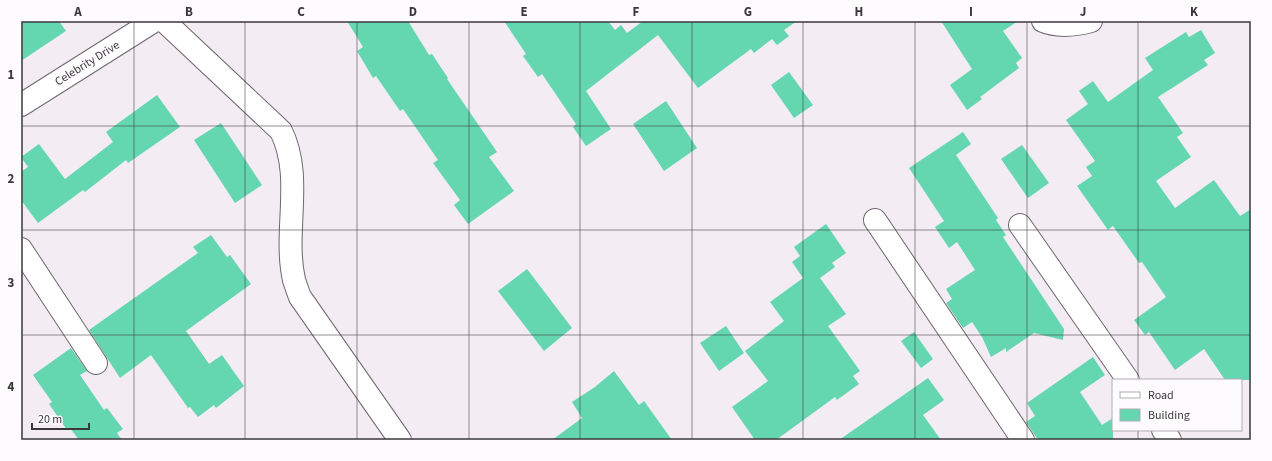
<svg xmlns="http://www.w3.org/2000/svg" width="1272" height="461" viewBox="0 0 1272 461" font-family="'Source Sans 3',sans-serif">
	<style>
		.building { fill: #64d6b0 }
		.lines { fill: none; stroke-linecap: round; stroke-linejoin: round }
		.minor-casing { stroke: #6e676e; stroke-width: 24 }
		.minor { stroke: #fff; stroke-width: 22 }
		.grid { fill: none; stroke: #3b383b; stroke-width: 1; stroke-opacity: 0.55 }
		.labels { text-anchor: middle; stroke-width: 4; stroke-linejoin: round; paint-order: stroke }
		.street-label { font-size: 12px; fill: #3b383b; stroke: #fefbfe }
		.neatline { fill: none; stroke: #3b383b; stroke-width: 1.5 }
		.grid-label { font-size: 13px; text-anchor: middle; font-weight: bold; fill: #3b383b }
	</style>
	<rect width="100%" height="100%" fill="#f4ecf3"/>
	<!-- building -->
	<path class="building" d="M 21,21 L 59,21 L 66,31 L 21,61 Z
		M 347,21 L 408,21 L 429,55 L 432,54 L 448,78 L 447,79 L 497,152 L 489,157 L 514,191 L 468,224 L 454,205 L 460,200 L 433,163 L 438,160 L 403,109 L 400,111 L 376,76 L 373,78 L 357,51 L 363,47 Z
		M 504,21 L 608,21 L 615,30 L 621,25 L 627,33 L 643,21 L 797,21 L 784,30 L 789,36 L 777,45 L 772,39 L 754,53 L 751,49 L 698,88 L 658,35 L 586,91 L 611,129 L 586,146 L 573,127 L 576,124 L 542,74 L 538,77 L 523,56 L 526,54 Z
		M 941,21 L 1018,21 L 1003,31 L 1022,58 L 1016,63 L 1019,68 L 980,97 L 982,99 L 967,110 L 950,85 L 972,69 Z
		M 1201,30 L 1215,53 L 1204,60 L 1208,65 L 1158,97 L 1183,133 L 1177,137 L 1191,157 L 1156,181 L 1175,208 L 1214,180 L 1240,216 L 1251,209 L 1251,380 L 1225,380 L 1204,349 L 1175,370 L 1149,332 L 1145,335 L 1134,320 L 1166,297 L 1142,262 L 1139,263 L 1113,226 L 1108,230 L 1077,186 L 1092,176 L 1086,167 L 1095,161 L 1066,120 L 1088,104 L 1079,91 L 1093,81 L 1108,102 L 1153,70 L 1145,58 L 1186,32 L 1189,37 Z
		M 789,72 L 813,105 L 794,118 L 771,85 Z
		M 157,95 L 180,127 L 128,163 L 126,160 L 85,192 L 83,190 L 38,223 L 21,200 L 21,172 L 28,167 L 21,157 L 39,144 L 65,179 L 113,142 L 106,132 Z
		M 666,101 L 697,148 L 664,171 L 633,124 Z
		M 221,123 L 262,185 L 235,203 L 194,140 Z
		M 963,132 L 971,144 L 956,155 L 998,218 L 996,220 L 1006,235 L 1003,237 L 1064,329 L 1063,340 L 1034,333 L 1006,352 L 1006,348 L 991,357 L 982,337 L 972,322 L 963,328 L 946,303 L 952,299 L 946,289 L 975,270 L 957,242 L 949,248 L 935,227 L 944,221 L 909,168 Z
		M 1022,145 L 1049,183 L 1028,198 L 1001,159 Z
		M 826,224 L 846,253 L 832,263 L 835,267 L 820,278 L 846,314 L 828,326 L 860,371 L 853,376 L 859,384 L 837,400 L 835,397 L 776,440 L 755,440 L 732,407 L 768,381 L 745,351 L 784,321 L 770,302 L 803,278 L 792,262 L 800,256 L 794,247 Z
		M 211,235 L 227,257 L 230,255 L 251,284 L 186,331 L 209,364 L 222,355 L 244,386 L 216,408 L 214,405 L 198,417 L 190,407 L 188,408 L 151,355 L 120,378 L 89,330 L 198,253 L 193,247 Z
		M 527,269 L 572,328 L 544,351 L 498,291 Z
		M 726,326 L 744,353 L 719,371 L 700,343 Z
		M 914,332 L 933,359 L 921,368 L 901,341 Z
		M 71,348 L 87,371 L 80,375 L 104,410 L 107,408 L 123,429 L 117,433 L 122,440 L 79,440 L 70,428 L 67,430 L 49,404 L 52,402 L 33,375 Z
		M 1093,357 L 1105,375 L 1080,392 L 1102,425 L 1113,418 L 1113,440 L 1038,440 L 1026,422 L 1035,416 L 1027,403 Z
		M 614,371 L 639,405 L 644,401 L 672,440 L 552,440 L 582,418 L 572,402 L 595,387 Z
		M 928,378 L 944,400 L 923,415 L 941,440 L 839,440 Z"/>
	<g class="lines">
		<defs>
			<path id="minor" d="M 164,21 L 281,131 C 304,177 283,231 294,280 C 296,286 298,292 300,297 L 400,440
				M 1043,21 C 1057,27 1076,25 1091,21
				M 21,105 L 154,21
				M 875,220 L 1023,440
				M 1020,225 L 1128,380
				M 21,249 L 96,363
				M 1163,430 L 1170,440"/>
		</defs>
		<!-- minor casing -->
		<use href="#minor" class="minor-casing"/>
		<!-- minor -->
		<use href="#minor" class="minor"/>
	</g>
	<!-- grid -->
	<path class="grid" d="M 134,21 L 134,440M 245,21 L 245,440M 357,21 L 357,440M 469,21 L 469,440M 580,21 L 580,440M 692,21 L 692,440M 803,21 L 803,440M 915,21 L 915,440M 1027,21 L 1027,440M 1138,21 L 1138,380M 21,126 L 1251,126M 21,230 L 1251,230M 21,335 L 1251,335M 1138,430 L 1138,440"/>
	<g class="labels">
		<!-- street labels -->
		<g class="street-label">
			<text transform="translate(87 63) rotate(-32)" y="4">Celebrity Drive</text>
		</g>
	</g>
	<!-- border -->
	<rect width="1272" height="461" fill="none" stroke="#fefbfe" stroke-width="44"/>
	<!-- legend -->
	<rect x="1112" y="379" width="130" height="52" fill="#fefbfe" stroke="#b0adb0"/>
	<rect x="1120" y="392" width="20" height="6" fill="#ffffff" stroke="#b0adb0"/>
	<text x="1148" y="399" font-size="12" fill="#3b383b">Road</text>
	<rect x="1120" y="409" width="20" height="12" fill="#64d6b0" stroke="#b0adb0"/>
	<text x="1148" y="419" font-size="12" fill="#3b383b">Building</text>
	<!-- scale -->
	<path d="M32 423v6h57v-6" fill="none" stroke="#3b383b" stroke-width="2"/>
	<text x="38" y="423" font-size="12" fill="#3b383b" stroke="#fefbfe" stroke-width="3" paint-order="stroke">20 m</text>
	<rect x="22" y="22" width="1228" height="417" class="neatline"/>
	<g class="grid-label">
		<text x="78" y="16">A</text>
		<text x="189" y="16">B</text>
		<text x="301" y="16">C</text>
		<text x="413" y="16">D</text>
		<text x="524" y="16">E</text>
		<text x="636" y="16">F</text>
		<text x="748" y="16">G</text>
		<text x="859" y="16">H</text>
		<text x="971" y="16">I</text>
		<text x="1083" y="16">J</text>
		<text x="1194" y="16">K</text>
		<text x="11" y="79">1</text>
		<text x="11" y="183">2</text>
		<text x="11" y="287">3</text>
		<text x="11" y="391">4</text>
	</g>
</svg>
